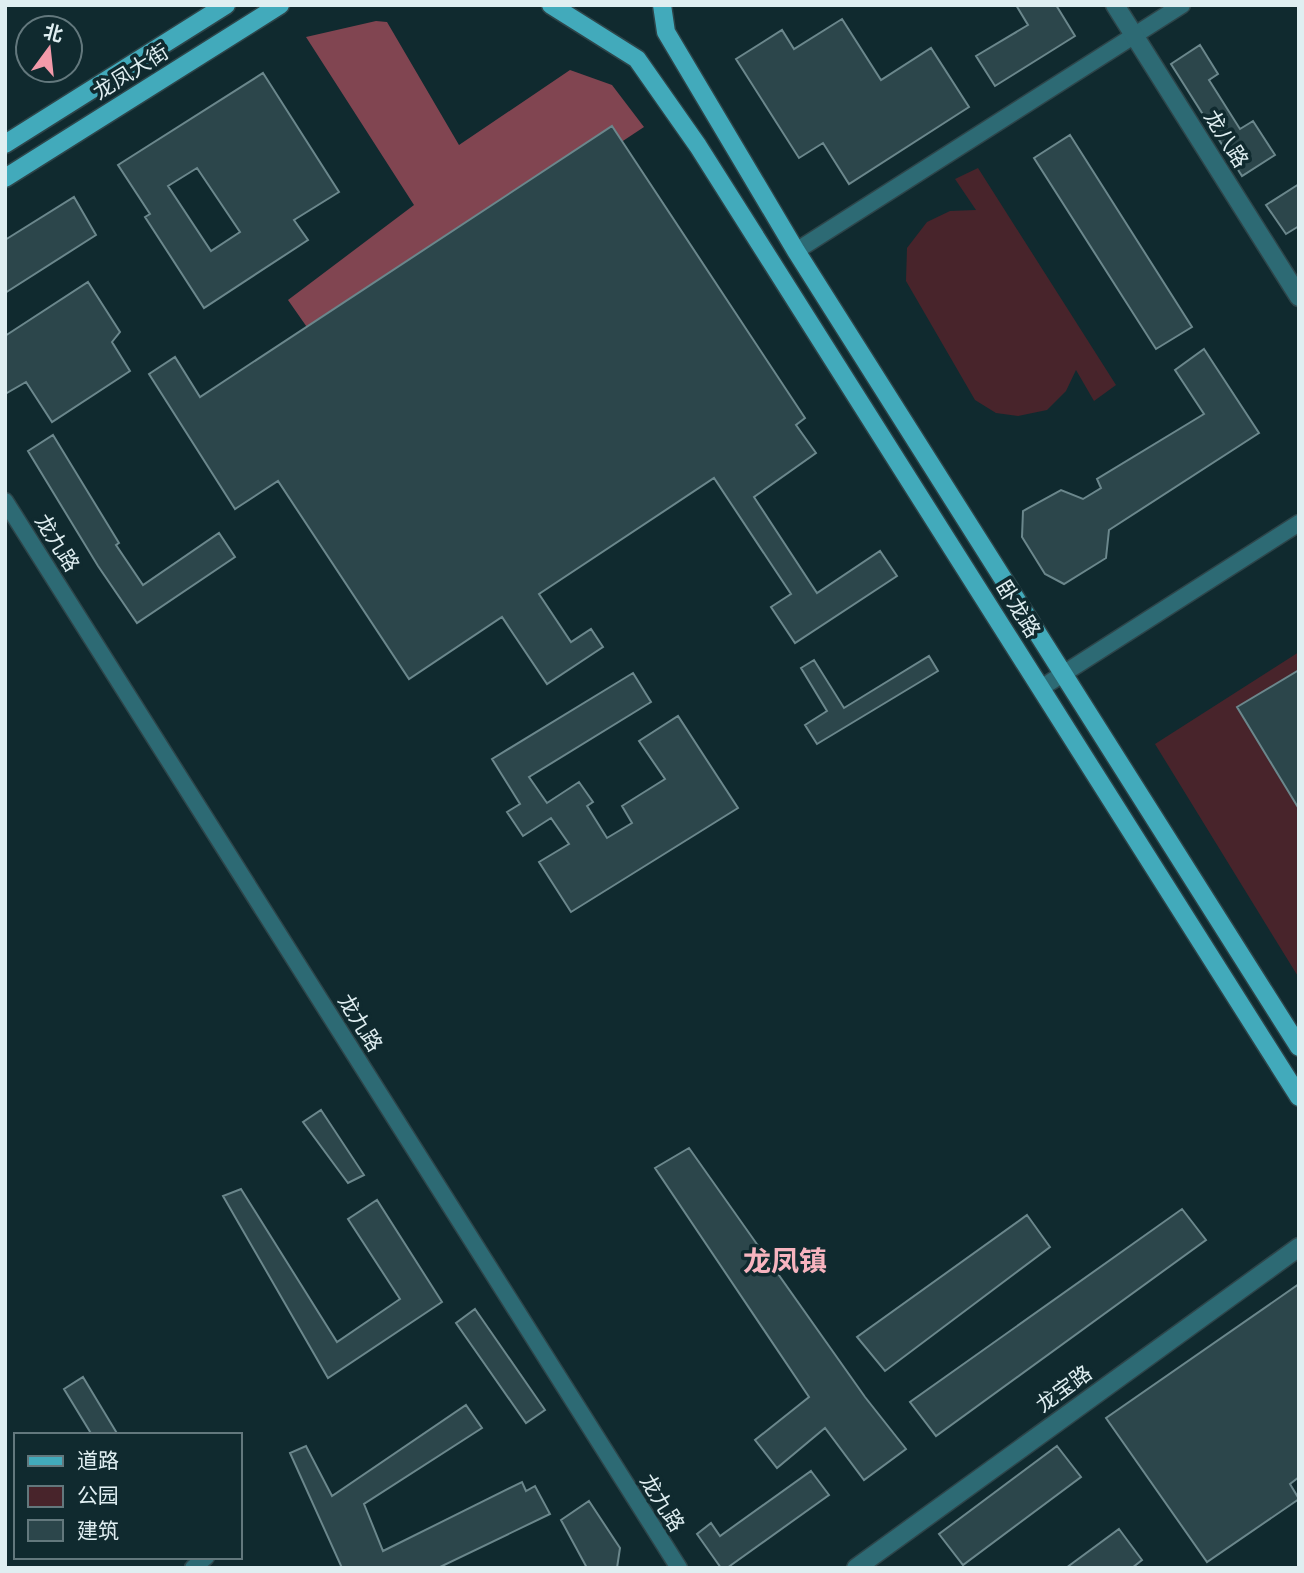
<svg xmlns="http://www.w3.org/2000/svg" width="1304" height="1573" viewBox="0 0 1304 1573" font-family="'IBM Plex Sans','Noto Sans SC',sans-serif">
	<style>
		.green { fill: #48242b }
		.forest { fill: #814551 }
		.building { fill: #2c464b; stroke: #6b878c; stroke-width: 2; fill-rule: evenodd }
		.lines { fill: none; stroke-linecap: round; stroke-linejoin: round }
		.minor-casing { stroke: #2d454a; stroke-width: 19 }
		.tertiary-casing { stroke: #2d454a; stroke-width: 21 }
		.primary-casing { stroke: #2d454a; stroke-width: 21 }
		.minor { stroke: #2d6a74; stroke-width: 16 }
		.tertiary { stroke: #2d6a74; stroke-width: 18 }
		.primary { stroke: #42aabb; stroke-width: 18 }
		.labels { text-anchor: middle; stroke-width: 7; stroke-linejoin: round; paint-order: stroke }
		.street-label { font-size: 21px; fill: #dfeef1; stroke: #102a2f }
		.district-label { font-size: 28px; font-weight: bold; fill: #f7b4bf; stroke: #102a2f }
	</style>
	<rect width="100%" height="100%" fill="#102a2f"/>
	<!-- green -->
	<path class="green" d="M 978,168 L 1116,385 L 1094,401 L 1076,370 L 1066,391 L 1047,410 L 1018,416 L 996,413 L 975,400 L 906,281 L 907,248 L 927,222 L 950,211 L 976,210 L 955,179 Z
		M 1299,652 L 1299,978 L 1155,744 Z"/>
	<!-- forest -->
	<path class="forest" d="M 376,21 L 387,22 L 459,145 L 570,70 L 612,85 L 644,127 L 318,343 L 288,300 L 414,205 L 306,37 Z"/>
	<!-- building -->
	<path class="building" d="M 1016,5 L 1056,5 L 1075,36 L 995,86 L 976,56 L 1028,25 Z
		M 842,19 L 881,80 L 931,48 L 969,107 L 849,184 L 823,143 L 799,158 L 736,59 L 782,30 L 794,49 Z
		M 1200,45 L 1218,74 L 1209,80 L 1240,129 L 1253,121 L 1275,155 L 1242,176 L 1171,64 Z
		M 263,73 L 339,192 L 294,220 L 308,240 L 204,308 L 145,217 L 150,214 L 118,165 ZM 197,168 L 240,232 L 211,251 L 168,186 Z
		M 612,126 L 805,418 L 796,425 L 816,453 L 754,497 L 817,593 L 880,551 L 897,576 L 795,643 L 771,607 L 791,594 L 714,478 L 539,594 L 571,642 L 591,629 L 603,647 L 547,684 L 502,617 L 409,679 L 278,481 L 235,509 L 149,374 L 175,357 L 200,397 Z
		M 1070,135 L 1192,327 L 1156,349 L 1034,158 Z
		M 1299,184 L 1299,226 L 1286,234 L 1266,205 Z
		M 74,197 L 96,235 L 5,293 L 5,240 Z
		M 88,282 L 120,332 L 112,342 L 130,371 L 52,422 L 26,382 L 5,394 L 5,336 Z
		M 1204,349 L 1259,433 L 1109,530 L 1106,558 L 1064,584 L 1045,574 L 1022,537 L 1023,511 L 1061,490 L 1083,499 L 1101,488 L 1097,479 L 1204,414 L 1175,370 Z
		M 53,435 L 119,543 L 116,545 L 143,585 L 219,533 L 235,557 L 137,623 L 98,566 L 28,451 Z
		M 929,656 L 938,671 L 817,744 L 805,725 L 827,711 L 801,668 L 814,660 L 844,708 Z
		M 1299,670 L 1299,809 L 1237,707 Z
		M 633,673 L 651,702 L 529,777 L 547,803 L 579,782 L 593,802 L 587,806 L 607,838 L 632,823 L 622,806 L 665,779 L 639,741 L 678,716 L 738,808 L 571,912 L 539,862 L 569,844 L 551,818 L 523,836 L 507,812 L 520,804 L 492,759 Z
		M 321,1110 L 364,1175 L 348,1183 L 303,1122 Z
		M 689,1148 L 865,1397 L 906,1449 L 864,1480 L 825,1428 L 777,1468 L 755,1440 L 809,1397 L 655,1168 Z
		M 241,1189 L 337,1342 L 400,1299 L 348,1219 L 377,1200 L 442,1302 L 328,1378 L 223,1196 Z
		M 1182,1209 L 1206,1240 L 936,1436 L 910,1402 Z
		M 1027,1215 L 1050,1247 L 885,1371 L 857,1337 Z
		M 1299,1284 L 1299,1477 L 1290,1484 L 1299,1499 L 1207,1562 L 1106,1418 Z
		M 475,1309 L 545,1410 L 526,1423 L 456,1323 Z
		M 83,1377 L 118,1435 L 92,1435 L 64,1389 Z
		M 466,1405 L 482,1428 L 364,1504 L 383,1551 L 522,1482 L 526,1491 L 535,1486 L 550,1514 L 438,1568 L 342,1568 L 290,1453 L 306,1446 L 332,1496 Z
		M 1057,1446 L 1081,1477 L 963,1565 L 939,1534 Z
		M 811,1471 L 829,1495 L 727,1568 L 721,1568 L 697,1534 L 711,1523 L 720,1536 Z
		M 589,1501 L 620,1548 L 617,1568 L 587,1568 L 561,1520 Z
		M 1119,1529 L 1142,1560 L 1132,1568 L 1066,1568 Z"/>
	<g class="lines">
		<defs>
			<path id="minor" d="M 796,251 L 1182,5
				M 5,501 L 679,1568
				M 1041,688 L 1299,523
				M 193,1568 L 206,1557"/>
			<path id="tertiary" d="M 1115,5 L 1299,297
				M 856,1568 L 1299,1247"/>
			<path id="primary" d="M 551,5 L 637,59 L 698,146 L 1299,1097
				M 662,5 L 666,32 L 796,251 L 1299,1047
				M 5,144 L 226,5
				M 5,178 L 280,5"/>
		</defs>
		<!-- minor casing -->
		<use href="#minor" class="minor-casing"/>
		<!-- tertiary casing -->
		<use href="#tertiary" class="tertiary-casing"/>
		<!-- primary casing -->
		<use href="#primary" class="primary-casing"/>
		<!-- minor -->
		<use href="#minor" class="minor"/>
		<!-- tertiary -->
		<use href="#tertiary" class="tertiary"/>
		<!-- primary -->
		<use href="#primary" class="primary"/>
	</g>
	<g class="labels">
		<!-- street labels -->
		<g class="street-label">
			<text transform="translate(131 72) rotate(-32)" y="7">龙凤大街</text>
			<text transform="translate(1226 139) rotate(58)" y="7">龙八路</text>
			<text transform="translate(57 543) rotate(58)" y="7">龙九路</text>
			<text transform="translate(1018 609) rotate(58)" y="7">卧龙路</text>
			<text transform="translate(360 1023) rotate(58)" y="7">龙九路</text>
			<text transform="translate(1064 1389) rotate(-36)" y="7">龙宝路</text>
			<text transform="translate(662 1503) rotate(58)" y="7">龙九路</text>
		</g>
		<!-- district labels -->
		<g class="district-label">
			<text x="785" y="1271">龙凤镇</text>
		</g>
	</g>
	<!-- border -->
	<rect width="1304" height="1573" fill="none" stroke="#dfeef1" stroke-width="14"/>
	<!-- legend -->
	<rect x="14" y="1433" width="228" height="126" fill="#102a2f" stroke="#63787d" stroke-width="2"/>
	<rect x="28" y="1456" width="35" height="10" fill="#42aabb" stroke="#63787d" stroke-width="2"/>
	<text x="77" y="1468" font-size="21" fill="#dfeef1">道路</text>
	<rect x="28" y="1486" width="35" height="21" fill="#48242b" stroke="#63787d" stroke-width="2"/>
	<text x="77" y="1503" font-size="21" fill="#dfeef1">公园</text>
	<rect x="28" y="1520" width="35" height="21" fill="#2c464b" stroke="#63787d" stroke-width="2"/>
	<text x="77" y="1538" font-size="21" fill="#dfeef1">建筑</text>
	<!-- north arrow -->
	<g transform="translate(49 49) rotate(15)"><circle r="33" fill="#102a2f" stroke="#63787d" stroke-width="2"/>
	<path d="M0-5L12 26L0 18L-12 26Z" fill="#f39aaa"/>
	<text y="-10" font-size="19" font-weight="bold" text-anchor="middle" fill="#dfeef1">北</text>
	</g>
</svg>
